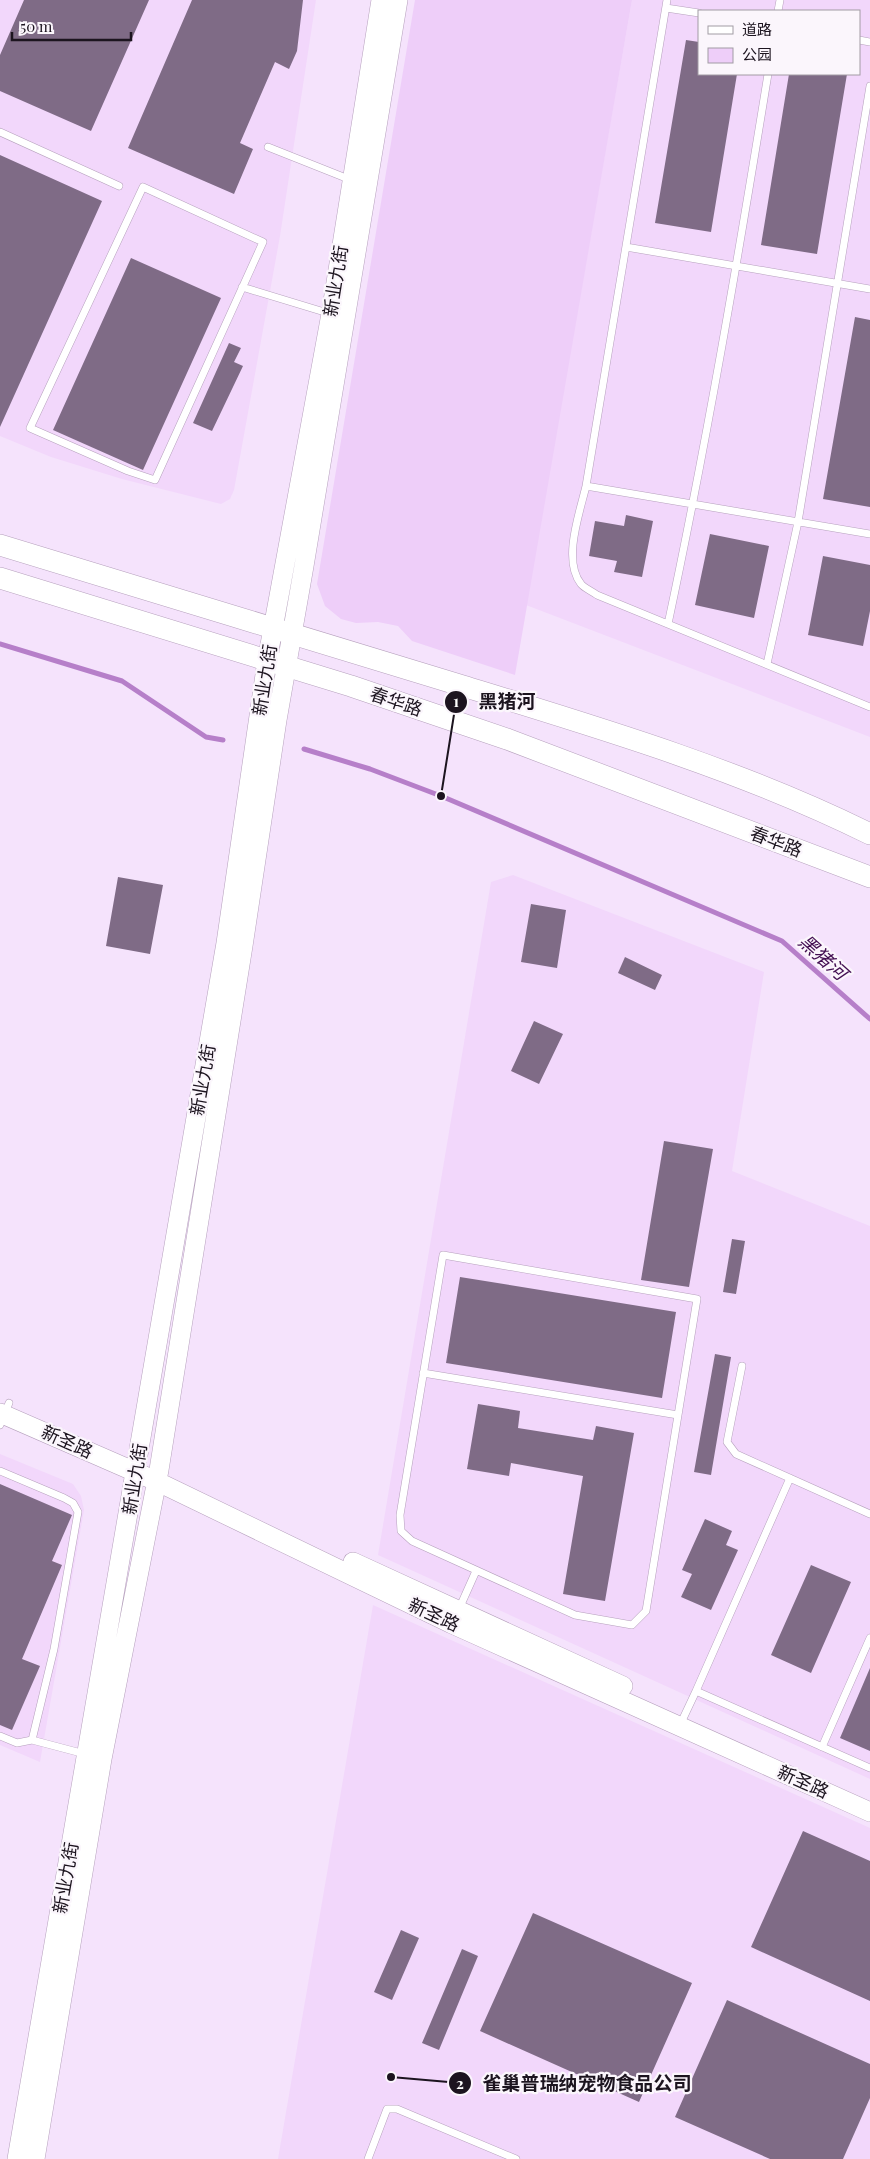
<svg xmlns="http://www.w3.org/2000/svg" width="870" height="2159" viewBox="0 0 870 2159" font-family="'Playfair Display','Noto Sans SC',serif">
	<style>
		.built { fill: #f2d7fb; fill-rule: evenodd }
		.green { fill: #eecef9 }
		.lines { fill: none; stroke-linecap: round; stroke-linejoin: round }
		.stream { stroke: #b67fc9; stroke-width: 5 }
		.building { fill: #7f6b86 }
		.lane-casing { stroke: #b6a1bd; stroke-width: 8 }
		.secondary-casing { stroke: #b6a1bd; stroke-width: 20 }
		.primary-casing { stroke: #b6a1bd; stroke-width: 22 }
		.lane { stroke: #fff; stroke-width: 7 }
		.secondary { stroke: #fff; stroke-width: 19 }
		.primary { stroke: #fff; stroke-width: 21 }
		.labels { text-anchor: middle; stroke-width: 4.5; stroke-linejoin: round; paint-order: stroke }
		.street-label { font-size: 18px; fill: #1c141f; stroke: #fbf6fc }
		.water-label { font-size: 19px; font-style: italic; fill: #420e51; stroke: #fbf6fc }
		.leader { fill: none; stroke: #1c141f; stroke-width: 2 }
		.callout-dot { fill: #1c141f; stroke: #fbf6fc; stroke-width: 2 }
		.mark-label { font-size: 15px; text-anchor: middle; font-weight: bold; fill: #fff }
		.callout-label { font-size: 19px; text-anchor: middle; font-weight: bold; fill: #1c141f; stroke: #fbf6fc; stroke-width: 4.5; stroke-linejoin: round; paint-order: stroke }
	</style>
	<rect width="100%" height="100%" fill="#f5e3fc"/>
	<!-- built -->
	<path class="built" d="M 0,0 L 316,0 L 280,236 L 234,490 L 230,499 L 221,504 L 122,479 L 51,457 L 0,436 Z
		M 632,0 L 870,0 L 870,737 L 526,605 ZM 699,11 L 859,11 L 859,74 L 699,74 Z
		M 513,875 L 764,972 L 732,1171 L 870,1226 L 870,1779 L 378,1555 L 491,882 Z
		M 0,1454 L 73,1484 L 81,1496 L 84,1510 L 40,1762 L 0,1745 Z
		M 373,1605 L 870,1828 L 870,2159 L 278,2159 Z"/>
	<!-- green -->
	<path class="green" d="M 415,0 L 632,0 L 515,675 L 412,641 L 398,626 L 378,622 L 356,623 L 341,619 L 325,606 L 317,584 Z"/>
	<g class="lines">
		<!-- stream -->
		<path class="stream" d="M 0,644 L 122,681 L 206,737 L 223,740
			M 304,749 L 370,769 L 441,796 L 782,941 L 870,1019"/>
	</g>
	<!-- building -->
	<path class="building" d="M 24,0 L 149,0 L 91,131 L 0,91 L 0,55 Z
		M 192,0 L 303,0 L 297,51 L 289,69 L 275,62 L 240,143 L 253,149 L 234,194 L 128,148 Z
		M 686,40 L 699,42 L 699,74 L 737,74 L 711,232 L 655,223 Z
		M 789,74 L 847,74 L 817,254 L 761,245 Z
		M 0,155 L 102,201 L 0,427 Z
		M 131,258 L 221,298 L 143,470 L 53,430 Z
		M 855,317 L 870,320 L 870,507 L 823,499 Z
		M 229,343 L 241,348 L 234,362 L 243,366 L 212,431 L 193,423 Z
		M 626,515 L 653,521 L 642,577 L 614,572 L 617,561 L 589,556 L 595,521 L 624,526 Z
		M 710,534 L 769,546 L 754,618 L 695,605 Z
		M 823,556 L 870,565 L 870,611 L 863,646 L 808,635 Z
		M 118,877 L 163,885 L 150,954 L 106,946 Z
		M 531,904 L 566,910 L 557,968 L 521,962 Z
		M 625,957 L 662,975 L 655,990 L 618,973 Z
		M 534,1021 L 563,1034 L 539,1084 L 511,1071 Z
		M 664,1141 L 713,1149 L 689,1287 L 641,1280 Z
		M 732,1239 L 745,1241 L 736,1294 L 723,1292 Z
		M 460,1277 L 676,1312 L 662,1398 L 446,1363 Z
		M 715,1354 L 731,1357 L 711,1475 L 694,1472 Z
		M 478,1404 L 520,1411 L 518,1428 L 593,1440 L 596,1426 L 634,1433 L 605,1601 L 563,1594 L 583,1476 L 511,1463 L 509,1476 L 467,1469 Z
		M 0,1484 L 72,1515 L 52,1561 L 62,1565 L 22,1659 L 40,1666 L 12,1730 L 0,1725 Z
		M 705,1519 L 732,1531 L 726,1545 L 738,1550 L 711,1610 L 681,1597 L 692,1574 L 682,1570 Z
		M 811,1565 L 851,1582 L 811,1673 L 771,1655 Z
		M 870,1668 L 870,1751 L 840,1738 Z
		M 803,1831 L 870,1861 L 870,2001 L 751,1947 Z
		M 533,1913 L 692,1983 L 639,2102 L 480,2031 Z
		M 401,1930 L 419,1938 L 392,2000 L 374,1992 Z
		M 462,1949 L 478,1956 L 439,2050 L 422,2043 Z
		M 727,2000 L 870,2064 L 870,2098 L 843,2159 L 770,2159 L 675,2117 Z"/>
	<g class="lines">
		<defs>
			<path id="lane" d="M 667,0 L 586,486 C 580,512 562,560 581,584 C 584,588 592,591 597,595 L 870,707
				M 666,8 L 699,13
				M 778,11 L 780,0
				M 859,40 L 870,42
				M 0,132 L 119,186
				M 268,147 L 351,180
				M 143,187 L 263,242 L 155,480 L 128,471 L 30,428 Z
				M 626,247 L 870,289
				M 242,287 L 331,314
				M 586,486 L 870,534
				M 668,624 C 707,441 738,258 768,74
				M 767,664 L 798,522 L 870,86
				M 443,1255 L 697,1299 L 646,1611 L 632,1625 L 575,1615 L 412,1541 L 401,1531 L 400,1515 Z
				M 742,1366 L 727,1442 L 736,1454 L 870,1514
				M 423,1373 L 678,1415
				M 0,1425 L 9,1403
				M 0,1471 L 64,1498 L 73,1503 L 78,1512 L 54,1649 L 32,1740 L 17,1743 L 0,1736
				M 790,1478 L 696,1691 L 870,1768
				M 459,1609 L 476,1571
				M 680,1725 L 696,1691
				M 32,1740 L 85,1754
				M 822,1747 L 870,1638
				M 368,2159 L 387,2109 L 397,2109 L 516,2159"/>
			<path id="secondary" d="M 0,1413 L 156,1481 L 452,1624 L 870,1812
				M 353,1562 L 623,1686
				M 17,2159 L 226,943 L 267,661 L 331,314 L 381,0
				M 35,2159 L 102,1759 L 159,1470 L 243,946 L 277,720 L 304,566 L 398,0"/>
			<path id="primary" d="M 0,545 C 154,592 309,639 463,686 C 600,728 741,770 870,834
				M 0,578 L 351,686 L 507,739 L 870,877"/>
		</defs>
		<!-- lane casing -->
		<use href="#lane" class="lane-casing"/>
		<!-- secondary casing -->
		<use href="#secondary" class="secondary-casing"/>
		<!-- primary casing -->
		<use href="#primary" class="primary-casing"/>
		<!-- lane -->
		<use href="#lane" class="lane"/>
		<!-- secondary -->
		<use href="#secondary" class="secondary"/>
		<!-- primary -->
		<use href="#primary" class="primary"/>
	</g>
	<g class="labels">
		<!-- street labels -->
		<g class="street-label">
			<text transform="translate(336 281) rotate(-81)" y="6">新业九街</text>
			<text transform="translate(265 680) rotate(-81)" y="6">新业九街</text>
			<text transform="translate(396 702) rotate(19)" y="6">春华路</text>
			<text transform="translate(776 842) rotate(21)" y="6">春华路</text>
			<text transform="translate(203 1080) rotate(-80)" y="6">新业九街</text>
			<text transform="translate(67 1442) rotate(24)" y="6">新圣路</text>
			<text transform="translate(135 1479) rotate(-81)" y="6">新业九街</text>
			<text transform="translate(434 1615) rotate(25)" y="6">新圣路</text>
			<text transform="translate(803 1782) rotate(24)" y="6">新圣路</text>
			<text transform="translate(66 1878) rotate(-80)" y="6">新业九街</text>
		</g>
		<!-- water labels -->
		<g class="water-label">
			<text transform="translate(823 957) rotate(42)" y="7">黑猪河</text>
		</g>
	</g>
	<!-- callouts -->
	<path class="leader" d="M441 796L456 702M391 2077L460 2083"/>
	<g class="callout-dot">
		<circle cx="441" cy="796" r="5"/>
		<circle cx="391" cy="2077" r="5"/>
		<circle cx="456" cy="702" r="12"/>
		<circle cx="460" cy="2083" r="12"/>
	</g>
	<g class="mark-label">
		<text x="456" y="707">1</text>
		<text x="460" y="2089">2</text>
	</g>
	<g class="callout-label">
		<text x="507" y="708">黑猪河</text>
		<text x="587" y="2090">雀巢普瑞纳宠物食品公司</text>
	</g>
	<!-- legend -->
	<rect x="698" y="10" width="162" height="65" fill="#fbf6fc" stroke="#a29ca4"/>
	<rect x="708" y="26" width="25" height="8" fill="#ffffff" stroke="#a29ca4"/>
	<text x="742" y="35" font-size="15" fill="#1c141f">道路</text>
	<rect x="708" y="48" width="25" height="15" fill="#eecef9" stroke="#a29ca4"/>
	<text x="742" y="60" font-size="15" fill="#1c141f">公园</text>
	<!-- scale -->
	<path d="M12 32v8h119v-8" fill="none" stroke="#1c141f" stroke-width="2.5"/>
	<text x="20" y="32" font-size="15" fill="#1c141f" stroke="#fbf6fc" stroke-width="4" paint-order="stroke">50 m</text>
</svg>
